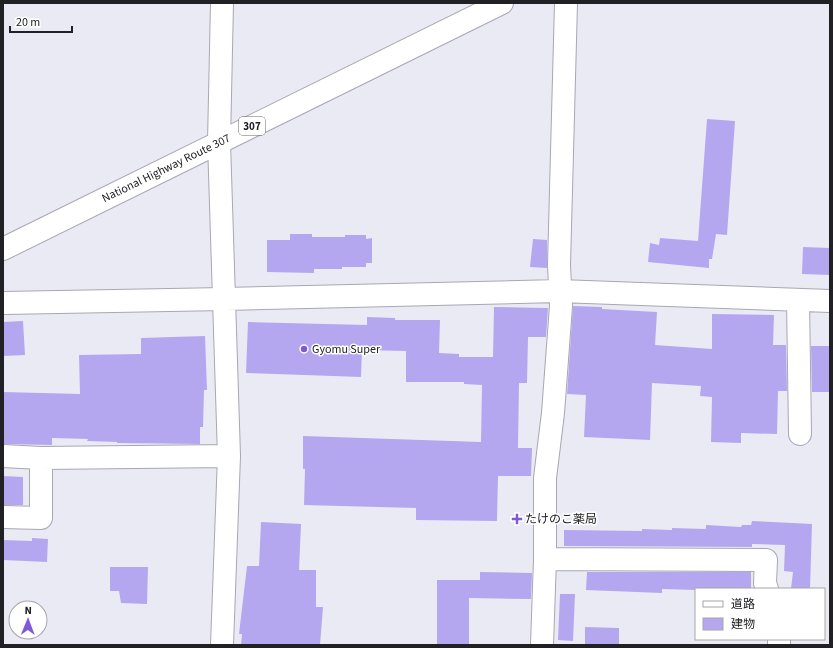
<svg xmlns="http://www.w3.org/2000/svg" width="833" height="648" viewBox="0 0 833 648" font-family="'Source Sans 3','Noto Sans JP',sans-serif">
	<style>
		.building { fill: #b5a7ef }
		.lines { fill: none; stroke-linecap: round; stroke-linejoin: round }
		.minor-casing { stroke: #a8a7b2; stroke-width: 24 }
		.highway-casing { stroke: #a8a7b2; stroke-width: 24 }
		.minor { stroke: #fff; stroke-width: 22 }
		.highway { stroke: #fff; stroke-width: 22 }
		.poi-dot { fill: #7e5bd5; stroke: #fff; stroke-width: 1.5 }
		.labels { text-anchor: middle; stroke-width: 3; stroke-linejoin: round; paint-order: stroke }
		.shield { fill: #fff; stroke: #646366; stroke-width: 1 }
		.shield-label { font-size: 11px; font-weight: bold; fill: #212025 }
		.street-label { font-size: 12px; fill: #212025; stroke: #fff }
		.poi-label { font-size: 12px; fill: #212025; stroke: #fff; text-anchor: start }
	</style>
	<rect width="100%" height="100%" fill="#eaeaf5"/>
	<!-- building -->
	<path class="building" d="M 707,119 L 735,121 L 727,235 L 716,234 L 712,259 L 709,259 L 709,268 L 648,262 L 650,243 L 659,245 L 660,238 L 698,241 Z
		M 290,234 L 312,234 L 312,237 L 345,237 L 345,235 L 366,235 L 366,239 L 372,238 L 372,263 L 366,263 L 366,267 L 342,267 L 342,269 L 314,269 L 314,273 L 267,272 L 267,240 L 290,240 Z
		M 533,239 L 547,240 L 547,268 L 530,267 Z
		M 803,247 L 830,248 L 830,275 L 802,274 Z
		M 573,306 L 602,307 L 602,309 L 657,312 L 655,345 L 712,349 L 712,314 L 774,315 L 773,345 L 786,345 L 787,391 L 778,391 L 777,434 L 741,433 L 741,443 L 711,442 L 712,397 L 700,396 L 701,386 L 652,383 L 650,440 L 584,437 L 586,395 L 567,394 Z
		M 494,307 L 548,308 L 546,337 L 528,337 L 527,383 L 519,383 L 518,448 L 532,448 L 531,476 L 498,476 L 497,521 L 416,520 L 416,508 L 304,505 L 305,469 L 303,469 L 303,436 L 481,442 L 482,385 L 464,384 L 464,382 L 406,382 L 406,351 L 362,350 L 361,377 L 246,373 L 248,322 L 367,325 L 367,317 L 395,318 L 395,320 L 440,320 L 439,353 L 459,354 L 459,357 L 493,357 Z
		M 23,321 L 25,355 L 3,356 L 3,322 Z
		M 205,336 L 207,390 L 204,390 L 203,427 L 200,427 L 200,444 L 117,443 L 117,442 L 87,441 L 88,439 L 52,438 L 52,445 L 3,444 L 3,392 L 80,394 L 79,355 L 141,354 L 141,338 Z
		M 811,346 L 830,346 L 830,392 L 812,392 Z
		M 3,476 L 23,477 L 23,505 L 3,505 Z
		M 752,521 L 812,524 L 810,589 L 791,589 L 793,572 L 784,571 L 785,545 L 752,544 L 752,547 L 564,546 L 564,530 L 642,531 L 642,529 L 672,530 L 672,528 L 706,529 L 706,525 L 741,527 L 742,525 L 751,525 Z
		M 261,522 L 301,524 L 299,570 L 316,570 L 316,607 L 323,607 L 320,645 L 241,645 L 242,634 L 239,634 L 247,566 L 259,566 Z
		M 32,538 L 48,539 L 47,562 L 3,560 L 3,540 L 32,541 Z
		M 110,567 L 148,567 L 147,604 L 121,603 L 119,591 L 110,591 Z
		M 480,572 L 532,573 L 531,599 L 469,598 L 469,645 L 437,645 L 437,580 L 480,580 Z
		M 587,572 L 751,572 L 751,589 L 696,589 L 696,590 L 662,589 L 662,593 L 586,590 Z
		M 560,594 L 575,594 L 573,641 L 558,640 Z
		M 585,627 L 619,628 L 619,645 L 585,645 Z"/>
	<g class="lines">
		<defs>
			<path id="minor" d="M 222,3 L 219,142 L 229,456 L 222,645
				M 798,300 L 800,434
				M 3,303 L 225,299 L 559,291 L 830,301
				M 3,456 L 41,458 L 229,456
				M 3,517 L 41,518 L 41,458
				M 545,559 L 766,560 L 765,583 L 767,589
				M 779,639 L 779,645
				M 542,645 L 545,559 L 545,478 L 553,413 L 561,306 L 559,265 L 566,3"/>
			<path id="highway" d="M 3,249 L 502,3"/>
		</defs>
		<!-- minor casing -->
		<use href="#minor" class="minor-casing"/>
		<!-- highway casing -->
		<use href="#highway" class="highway-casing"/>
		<!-- minor -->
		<use href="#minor" class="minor"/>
		<!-- highway -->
		<use href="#highway" class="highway"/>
	</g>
	<!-- markers -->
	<g class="poi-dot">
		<circle cx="304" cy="349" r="4"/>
		<path d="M515 513h4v4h4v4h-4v4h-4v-4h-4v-4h4z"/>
	</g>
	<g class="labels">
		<!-- shield labels -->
		<rect class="shield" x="239" y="117" width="26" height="18" rx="3"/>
		<g class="shield-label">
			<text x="252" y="130">307</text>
		</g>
		<!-- street labels -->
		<g class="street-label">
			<text transform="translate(166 168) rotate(-26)" y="4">National Highway Route 307</text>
		</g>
		<!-- poi labels -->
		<g class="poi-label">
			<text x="312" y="353">Gyomu Super</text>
			<text x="525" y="523">たけのこ薬局</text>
		</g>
	</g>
	<!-- border -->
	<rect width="833" height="648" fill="none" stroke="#212025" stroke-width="8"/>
	<!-- legend -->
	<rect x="695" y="588" width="130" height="52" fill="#ffffff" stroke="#a6a6a8"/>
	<rect x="703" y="601" width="20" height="6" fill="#ffffff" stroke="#a6a6a8"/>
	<text x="731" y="608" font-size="12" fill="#212025">道路</text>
	<rect x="703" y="618" width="20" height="12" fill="#b5a7ef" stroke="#a6a6a8"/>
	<text x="731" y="628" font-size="12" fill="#212025">建物</text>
	<!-- north arrow -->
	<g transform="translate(28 620) rotate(1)"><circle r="19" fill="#ffffff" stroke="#a6a6a8"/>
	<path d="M0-3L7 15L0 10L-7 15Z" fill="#7e5bd5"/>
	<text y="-6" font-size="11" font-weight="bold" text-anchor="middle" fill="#212025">N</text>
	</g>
	<!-- scale -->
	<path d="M10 26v6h62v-6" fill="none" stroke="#212025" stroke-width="2"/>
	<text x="16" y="26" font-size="12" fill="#212025" stroke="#ffffff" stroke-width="3" paint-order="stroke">20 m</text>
</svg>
